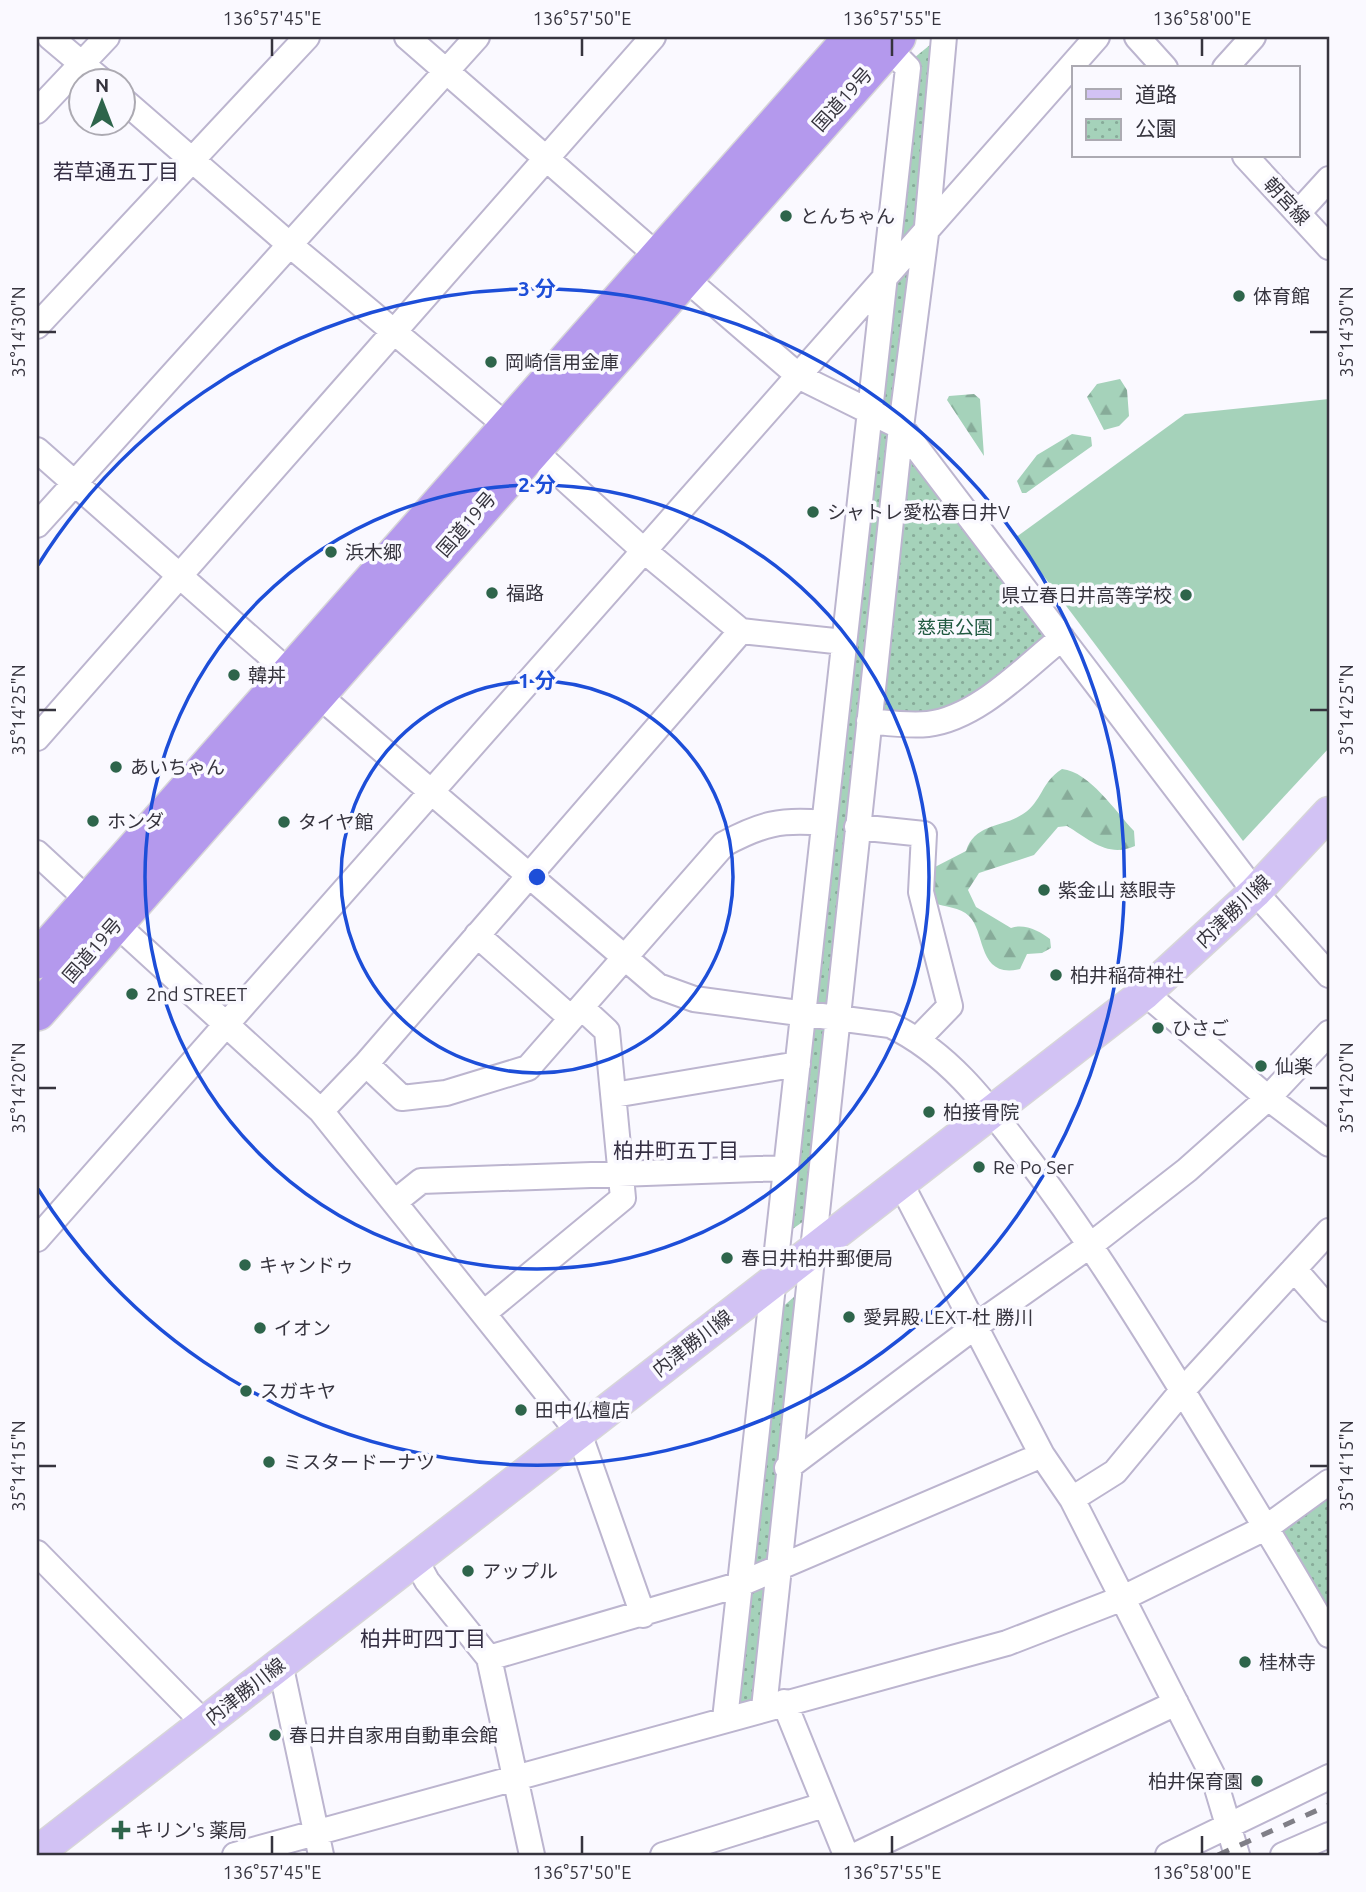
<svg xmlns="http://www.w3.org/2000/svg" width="1366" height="1892" viewBox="0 0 1366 1892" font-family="Ubuntu,'Noto Sans JP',sans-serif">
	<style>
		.forest { fill: url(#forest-firs) }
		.park { fill: url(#park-dots) }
		.garden { fill: #a5d2ba }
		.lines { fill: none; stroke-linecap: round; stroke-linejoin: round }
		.minor-casing { stroke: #bcb5cf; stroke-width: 28 }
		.major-casing { stroke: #d7d6d8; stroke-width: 35 }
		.highway-casing { stroke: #d7d6d8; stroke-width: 40 }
		.minor { stroke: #fff; stroke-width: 24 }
		.major { stroke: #d2c2f4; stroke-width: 32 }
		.highway { stroke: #b499ed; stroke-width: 37 }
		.rail { stroke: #807f87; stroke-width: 5; stroke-dasharray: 12 12; stroke-linecap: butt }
		.ticks { fill: none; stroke: #36343e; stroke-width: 2.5 }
		.ring { fill: none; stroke: #1d4ed8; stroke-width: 3.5 }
		.poi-dot { fill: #2e654b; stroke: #faf9ff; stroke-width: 2.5 }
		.labels { text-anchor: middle; stroke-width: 7; stroke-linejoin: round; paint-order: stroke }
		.street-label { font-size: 19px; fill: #36343e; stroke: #faf9ff }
		.poi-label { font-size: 19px; fill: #36343e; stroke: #faf9ff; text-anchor: start }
		.park-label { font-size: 19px; fill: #215a41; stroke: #faf9ff }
		.neighbourhood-label { font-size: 21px; fill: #342e43; stroke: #faf9ff }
		.centre { fill: #1d4ed8; stroke: #faf9ff; stroke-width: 3.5 }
		.ring-label { font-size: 21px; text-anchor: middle; font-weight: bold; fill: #1d4ed8; stroke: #faf9ff; stroke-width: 7; stroke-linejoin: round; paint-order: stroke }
		.neatline { fill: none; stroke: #36343e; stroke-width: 2.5 }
		.ticks-label { font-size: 18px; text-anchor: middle; fill: #36343e }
	</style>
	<defs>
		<pattern id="forest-firs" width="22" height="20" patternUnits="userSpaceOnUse" patternTransform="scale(1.75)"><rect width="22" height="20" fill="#a5d2ba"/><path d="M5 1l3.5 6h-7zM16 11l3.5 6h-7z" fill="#87ab99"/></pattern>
		<pattern id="park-dots" width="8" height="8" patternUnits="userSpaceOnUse" patternTransform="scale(1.75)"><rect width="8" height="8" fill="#a5d2ba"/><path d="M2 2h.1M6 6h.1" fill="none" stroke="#87ab99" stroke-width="1.8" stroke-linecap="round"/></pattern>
	</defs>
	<rect width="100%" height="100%" fill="#faf9ff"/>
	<!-- forest -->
	<path class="forest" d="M 1120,379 L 1127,390 L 1129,416 L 1119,426 L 1104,430 L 1087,397 L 1097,384 Z
		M 974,394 L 980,399 L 984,456 L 947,400 L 949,396 Z
		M 1072,434 L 1091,437 L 1092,446 L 1026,493 L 1022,493 L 1017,481 L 1037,455 Z
		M 1062,769 C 1090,772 1115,811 1134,831 L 1135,846 C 1108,858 1090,840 1067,826 L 1058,827 L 1034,855 L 979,873 L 968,890 L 976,907 L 1011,928 C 1024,923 1040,931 1050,939 L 1051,948 L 1042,953 L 1027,954 L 1020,969 C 977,979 986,932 969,916 C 960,907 945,907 933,903 L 933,868 L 966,851 C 975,823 1002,828 1023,814 C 1042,802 1041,782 1062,769 Z"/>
	<!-- park -->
	<path class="park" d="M 936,40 L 915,224 L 894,249 L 914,58 Z
		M 912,260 L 896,411 L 876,401 L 889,287 Z
		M 875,425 L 893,433 L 829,1007 L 810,1004 Z
		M 914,459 L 1045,633 L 1044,640 L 978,695 L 938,713 L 882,714 L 905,462 Z
		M 808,1025 L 827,1027 L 804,1221 L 784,1235 Z
		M 796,1295 L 768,1559 L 751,1571 L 777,1312 Z
		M 1329,1495 L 1329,1618 L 1281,1529 Z
		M 764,1586 L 752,1700 L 731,1706 L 744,1593 Z"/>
	<!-- garden -->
	<path class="garden" d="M 1329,399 L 1329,748 L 1243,841 L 1015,538 L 1185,414 Z"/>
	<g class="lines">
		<defs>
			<path id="minor" d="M 50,37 L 101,80
				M 407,37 L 659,257
				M 1137,37 L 1165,68
				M 1225,68 L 1253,37
				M 122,99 L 290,245 L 508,427
				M 37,111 L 107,37
				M 1245,156 L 1329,247
				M 1298,213 L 1329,179
				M 684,277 L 800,377 L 901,427 L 1255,892 L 1329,975
				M 37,326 L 307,37
				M 532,449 L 642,549 L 741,631 L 844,642
				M 37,450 L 291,674
				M 37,525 L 477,37
				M 317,694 L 658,986 L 694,999 L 890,1025 C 949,1053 987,1105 1026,1156 C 1082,1229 1130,1306 1179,1385 C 1229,1468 1281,1550 1329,1635
				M 869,721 C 888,723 908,726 928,724 C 978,718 1024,668 1062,638
				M 37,738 L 653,37
				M 857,827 L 924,834 L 921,892 L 950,1006 L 918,1039
				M 37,853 L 89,901
				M 115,923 L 321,1111 L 579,1433 L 643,1615
				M 477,935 L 571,1018
				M 1145,993 L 1268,1098 L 1329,1144
				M 366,1064 L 402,1098 L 446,1093 L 528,1068 L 724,844 C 761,824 781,819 823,823
				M 614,1095 L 798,1064
				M 321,1111 L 366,1064 L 741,631
				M 900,1182 L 1042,1455 L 1072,1499 L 1214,1778 L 1237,1855
				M 396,1201 L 421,1181 L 785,1168
				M 37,1239 L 1097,37
				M 1294,1269 L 1329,1309
				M 484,1313 L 623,1198 L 607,1031 L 582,1008
				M 787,1468 L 977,1325 L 1092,1244 L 1187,1170 L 1268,1098 L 1329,1033
				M 1072,1499 L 1115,1472 L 1182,1391 L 1329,1231
				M 37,1553 L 204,1723
				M 415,1559 L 427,1581 L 489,1658 L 532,1855
				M 489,1658 L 738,1585 L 1042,1455
				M 280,1663 L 321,1855
				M 784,1702 L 846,1855
				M 764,1708 L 901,427 L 927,226 L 944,37
				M 725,1719 L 908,68 L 887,47
				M 235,1855 L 1007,1643 L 1123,1598 L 1267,1527 L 1329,1482
				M 663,1855 L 824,1805
				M 856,1855 L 1176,1703
				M 1168,1855 L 1329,1777
				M 1283,1855 L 1329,1835"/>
			<path id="major" d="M 37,1853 L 1145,993 L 1255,892 L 1329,813"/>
			<path id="highway" d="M 37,960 L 853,37
				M 37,1012 L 897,37"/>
		</defs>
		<!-- minor casing -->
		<use href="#minor" class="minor-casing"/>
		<!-- major casing -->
		<use href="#major" class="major-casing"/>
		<!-- highway casing -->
		<use href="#highway" class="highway-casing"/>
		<!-- minor -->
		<use href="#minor" class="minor"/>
		<!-- major -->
		<use href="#major" class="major"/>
		<!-- highway -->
		<use href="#highway" class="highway"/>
		<!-- rail -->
		<path class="rail" d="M 1218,1855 L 1329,1805"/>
	</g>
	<!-- ticks -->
	<path class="ticks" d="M 272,38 L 272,56M 582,38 L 582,56M 892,38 L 892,56M 1202,38 L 1202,56M 38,332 L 56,332M 1310,332 L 1328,332M 38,710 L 56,710M 1310,710 L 1328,710M 38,1088 L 56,1088M 1310,1088 L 1328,1088M 38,1466 L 56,1466M 1310,1466 L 1328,1466M 272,1836 L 272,1854M 582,1836 L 582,1854M 892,1836 L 892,1854M 1202,1836 L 1202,1854"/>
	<!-- distance rings -->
	<g class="ring">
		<circle cx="537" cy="877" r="196"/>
		<circle cx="537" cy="877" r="392"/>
		<path d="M38 565A588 588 0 1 1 38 1189"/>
	</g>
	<!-- markers -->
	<g class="poi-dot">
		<circle cx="786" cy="216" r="7"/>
		<circle cx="1239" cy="296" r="7"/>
		<circle cx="491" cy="362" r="7"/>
		<circle cx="813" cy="512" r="7"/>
		<circle cx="331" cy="552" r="7"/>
		<circle cx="492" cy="593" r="7"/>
		<circle cx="1186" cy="595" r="7"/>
		<circle cx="234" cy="675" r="7"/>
		<circle cx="116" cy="767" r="7"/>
		<circle cx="93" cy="821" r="7"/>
		<circle cx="284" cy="822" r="7"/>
		<circle cx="1044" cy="890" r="7"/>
		<circle cx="1056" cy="975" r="7"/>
		<circle cx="132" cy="994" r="7"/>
		<circle cx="1158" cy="1028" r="7"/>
		<circle cx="1261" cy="1066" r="7"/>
		<circle cx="929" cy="1112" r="7"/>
		<circle cx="979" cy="1167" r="7"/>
		<circle cx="727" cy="1258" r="7"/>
		<circle cx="245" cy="1265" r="7"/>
		<circle cx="849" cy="1317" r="7"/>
		<circle cx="260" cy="1328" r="7"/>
		<circle cx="246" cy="1391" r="7"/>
		<circle cx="521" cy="1410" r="7"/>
		<circle cx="269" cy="1462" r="7"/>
		<circle cx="468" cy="1571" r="7"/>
		<circle cx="1245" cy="1662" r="7"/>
		<circle cx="275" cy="1735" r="7"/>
		<circle cx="1257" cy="1781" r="7"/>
		<path d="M117.5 1819.5h7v7h7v7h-7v7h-7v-7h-7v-7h7z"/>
	</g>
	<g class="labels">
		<!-- street labels -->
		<g class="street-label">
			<text transform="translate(842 99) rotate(-48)" y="7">国道19号</text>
			<text transform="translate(1287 201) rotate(47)" y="7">朝宮線</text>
			<text transform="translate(466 524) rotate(-49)" y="7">国道19号</text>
			<text transform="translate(1233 911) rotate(-44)" y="7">内津勝川線</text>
			<text transform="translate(92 950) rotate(-49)" y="7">国道19号</text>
			<text transform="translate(692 1343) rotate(-38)" y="7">内津勝川線</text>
			<text transform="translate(245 1691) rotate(-38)" y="7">内津勝川線</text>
		</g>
		<!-- poi labels -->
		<g class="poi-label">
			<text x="800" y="223">とんちゃん</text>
			<text x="1253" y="303">体育館</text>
			<text x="505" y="369">岡崎信用金庫</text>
			<text x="827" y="519">シャトレ愛松春日井V</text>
			<text x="345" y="559">浜木郷</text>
			<text x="506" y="600">福路</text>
			<text x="1172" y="602" text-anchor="end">県立春日井高等学校</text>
			<text x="248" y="682">韓丼</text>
			<text x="130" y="774">あいちゃん</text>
			<text x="107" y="828">ホンダ</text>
			<text x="298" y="829">タイヤ館</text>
			<text x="1058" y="897">紫金山 慈眼寺</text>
			<text x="1070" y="982">柏井稲荷神社</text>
			<text x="146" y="1001">2nd STREET</text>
			<text x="1172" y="1035">ひさご</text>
			<text x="1275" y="1073">仙楽</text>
			<text x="943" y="1119">柏接骨院</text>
			<text x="993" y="1174">Re Po Ser</text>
			<text x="741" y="1265">春日井柏井郵便局</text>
			<text x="259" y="1272">キャンドゥ</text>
			<text x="863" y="1324">愛昇殿 LEXT-杜 勝川</text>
			<text x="274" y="1335">イオン</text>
			<text x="260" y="1398">スガキヤ</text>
			<text x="535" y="1417">田中仏檀店</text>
			<text x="283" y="1469">ミスタードーナツ</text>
			<text x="482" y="1578">アップル</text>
			<text x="1259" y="1669">桂林寺</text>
			<text x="289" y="1742">春日井自家用自動車会館</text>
			<text x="1243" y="1788" text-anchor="end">柏井保育園</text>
			<text x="135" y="1837">キリン's 薬局</text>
		</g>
		<!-- park labels -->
		<g class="park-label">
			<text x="955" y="634">慈恵公園</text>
		</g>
		<!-- neighbourhood labels -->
		<g class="neighbourhood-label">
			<text x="116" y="179">若草通五丁目</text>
			<text x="676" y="1158">柏井町五丁目</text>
			<text x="423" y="1646">柏井町四丁目</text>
		</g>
	</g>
	<circle cx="537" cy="877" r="10" class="centre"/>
	<g class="ring-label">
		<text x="537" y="296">3 分</text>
		<text x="537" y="492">2 分</text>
		<text x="537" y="688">1 分</text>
	</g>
	<!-- border -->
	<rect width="1366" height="1892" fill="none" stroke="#faf9ff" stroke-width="77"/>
	<!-- legend -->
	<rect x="1072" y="66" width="228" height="91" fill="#faf9ff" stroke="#acaab2" stroke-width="2"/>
	<rect x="1086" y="89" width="35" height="10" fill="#d2c2f4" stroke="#acaab2" stroke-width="2"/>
	<text x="1135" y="102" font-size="21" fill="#36343e">道路</text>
	<rect x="1086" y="119" width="35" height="21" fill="url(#park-dots)" stroke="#acaab2" stroke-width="2"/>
	<text x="1135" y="136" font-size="21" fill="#36343e">公園</text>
	<!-- north arrow -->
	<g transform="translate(102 102)"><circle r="33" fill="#faf9ff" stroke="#acaab2" stroke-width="2"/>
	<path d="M0-5L12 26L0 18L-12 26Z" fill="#2e654b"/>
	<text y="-10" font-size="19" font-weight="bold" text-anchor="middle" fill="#36343e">N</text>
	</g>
	<rect x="38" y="38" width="1290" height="1816" class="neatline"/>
	<g class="ticks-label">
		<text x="272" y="25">136°57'45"E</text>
		<text x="582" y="25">136°57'50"E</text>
		<text x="892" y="25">136°57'55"E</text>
		<text x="1202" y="25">136°58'00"E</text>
		<text transform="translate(19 332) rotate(-90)" y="6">35°14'30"N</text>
		<text transform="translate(1347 332) rotate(-90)" y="6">35°14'30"N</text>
		<text transform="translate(19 710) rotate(-90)" y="6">35°14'25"N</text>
		<text transform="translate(1347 710) rotate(-90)" y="6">35°14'25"N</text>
		<text transform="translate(19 1088) rotate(-90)" y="6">35°14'20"N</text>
		<text transform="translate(1347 1088) rotate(-90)" y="6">35°14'20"N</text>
		<text transform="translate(19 1466) rotate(-90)" y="6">35°14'15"N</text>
		<text transform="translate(1347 1466) rotate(-90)" y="6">35°14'15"N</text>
		<text x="272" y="1879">136°57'45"E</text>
		<text x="582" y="1879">136°57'50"E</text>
		<text x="892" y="1879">136°57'55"E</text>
		<text x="1202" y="1879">136°58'00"E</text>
	</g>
</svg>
